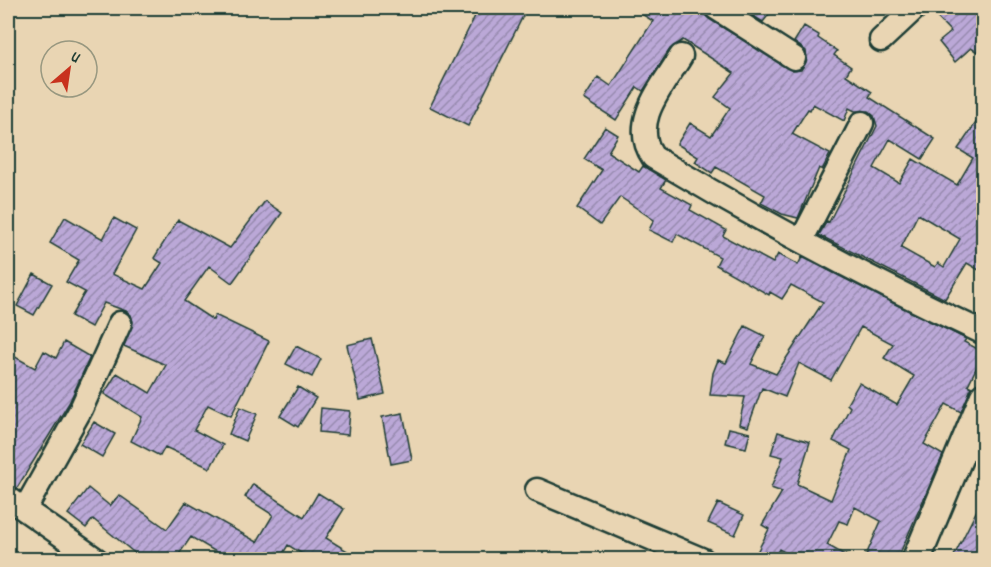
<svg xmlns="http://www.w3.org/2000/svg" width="991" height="567" viewBox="0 0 991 567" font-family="Dekko,sans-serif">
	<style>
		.building { fill: url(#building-hatch); stroke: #1f3d34; stroke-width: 1.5; fill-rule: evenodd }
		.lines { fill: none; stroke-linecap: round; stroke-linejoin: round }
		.minor-casing { stroke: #1f3d34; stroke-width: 27 }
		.tertiary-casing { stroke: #1f3d34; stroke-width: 32 }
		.minor { stroke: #e9d5b3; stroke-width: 22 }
		.tertiary { stroke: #e9d5b3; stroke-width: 27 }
	</style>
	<defs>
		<pattern id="building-hatch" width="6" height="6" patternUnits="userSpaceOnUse" patternTransform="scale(1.5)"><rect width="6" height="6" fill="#bba8d7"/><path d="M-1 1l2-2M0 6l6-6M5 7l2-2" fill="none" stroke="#978aaf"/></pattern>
	</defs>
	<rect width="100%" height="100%" fill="#e9d5b3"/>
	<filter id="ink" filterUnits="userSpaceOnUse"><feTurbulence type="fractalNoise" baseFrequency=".0167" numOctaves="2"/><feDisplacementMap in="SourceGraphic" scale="12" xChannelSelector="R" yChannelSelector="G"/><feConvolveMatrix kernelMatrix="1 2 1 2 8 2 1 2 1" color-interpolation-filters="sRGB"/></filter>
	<g filter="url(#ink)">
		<!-- building -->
		<path class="building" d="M 479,8 L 527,8 L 468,126 L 430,107 Z
			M 632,8 L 699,8 L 709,19 L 793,71 L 801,70 L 807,59 L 806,51 L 794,42 L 804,26 L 819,35 L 818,38 L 837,51 L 834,55 L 851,67 L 846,75 L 872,92 L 869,97 L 935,139 L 922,159 L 890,139 L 874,168 L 899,183 L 913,159 L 957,185 L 973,158 L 958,149 L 984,111 L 984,189 L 978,199 L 984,202 L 984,273 L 967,263 L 945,299 L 819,235 L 827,221 L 829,222 L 877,126 L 874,116 L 868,111 L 855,111 L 849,108 L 844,121 L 813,104 L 810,110 L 808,109 L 792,134 L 830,154 L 822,170 L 819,168 L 798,218 L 782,214 L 761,203 L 765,195 L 716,167 L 712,173 L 695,162 L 698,157 L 677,144 L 690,123 L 711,136 L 730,108 L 715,97 L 734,73 L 683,40 L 670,49 L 643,91 L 637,87 L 616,120 L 584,99 L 598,77 L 611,86 L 653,21 ZM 918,214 L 960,239 L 944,267 L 938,263 L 935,267 L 901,248 Z
			M 740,8 L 774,8 L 763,22 Z
			M 928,8 L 967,8 L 984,19 L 984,56 L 971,48 L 955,62 L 939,42 L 951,32 Z
			M 605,127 L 618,135 L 608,152 L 639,172 L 643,166 L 666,180 L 661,188 L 692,205 L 690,210 L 726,230 L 723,236 L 773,263 L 778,254 L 798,265 L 802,257 L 966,339 L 964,342 L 984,352 L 968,385 L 972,387 L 961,412 L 946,404 L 924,444 L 943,455 L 897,560 L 864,560 L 881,521 L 855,507 L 848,524 L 839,521 L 827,545 L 854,560 L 798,560 L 779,549 L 773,560 L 753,560 L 769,529 L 762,525 L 782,492 L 771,488 L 783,457 L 771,454 L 778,432 L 810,442 L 797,484 L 831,500 L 851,450 L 833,441 L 850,407 L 847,404 L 859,383 L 897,405 L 914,376 L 884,358 L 893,344 L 861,327 L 831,380 L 799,363 L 785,397 L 762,388 L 748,427 L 739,424 L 745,397 L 710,395 L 713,373 L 718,360 L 726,363 L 745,326 L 765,336 L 751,364 L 776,374 L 823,302 L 791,285 L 782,299 L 770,292 L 769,295 L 716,265 L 720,257 L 677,234 L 673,242 L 649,230 L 654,220 L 620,197 L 600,225 L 577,208 L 602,170 L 584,159 Z
			M 265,201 L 282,213 L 232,283 L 209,266 L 184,301 L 213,320 L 215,315 L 269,341 L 231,416 L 208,405 L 194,430 L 223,445 L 210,468 L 165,447 L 160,456 L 131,441 L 142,417 L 104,394 L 117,373 L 150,393 L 166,365 L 124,346 L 133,322 L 131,315 L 126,311 L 104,303 L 91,327 L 71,316 L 85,292 L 66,282 L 79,260 L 50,243 L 65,217 L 103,239 L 114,218 L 136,230 L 112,274 L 145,289 L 162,263 L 154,258 L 178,220 L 230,248 Z
			M 34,274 L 52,284 L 34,315 L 17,306 Z
			M 372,339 L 385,394 L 360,400 L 347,345 Z
			M 64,342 L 90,357 L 69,403 L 17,488 L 8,485 L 8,353 L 35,368 L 44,351 L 56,358 Z
			M 296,346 L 321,359 L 312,377 L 286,364 Z
			M 298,387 L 316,398 L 298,427 L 280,416 Z
			M 240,407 L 257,414 L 245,441 L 229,434 Z
			M 321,408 L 350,411 L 348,435 L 319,432 Z
			M 403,413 L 412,460 L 391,464 L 382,417 Z
			M 94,422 L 115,434 L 102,457 L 80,444 Z
			M 729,428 L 750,433 L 746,448 L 725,443 Z
			M 253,484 L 304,517 L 318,493 L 344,509 L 326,538 L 362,560 L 312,560 L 288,545 L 279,560 L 214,560 L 218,553 L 191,537 L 175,560 L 143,560 L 93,519 L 86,528 L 68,514 L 88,488 L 110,506 L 119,495 L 167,529 L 186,502 L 257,542 L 273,515 L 245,497 Z
			M 984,496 L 984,560 L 952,560 Z
			M 718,503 L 744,515 L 735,535 L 708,523 Z"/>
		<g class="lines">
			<defs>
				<path id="minor" d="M 716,8 L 794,58
					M 881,40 L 915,8
					M 681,56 C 663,86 629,122 653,157 C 760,221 870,280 984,333
					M 801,241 L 862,123
					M 965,442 L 984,452
					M 537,490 L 703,560
					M 8,498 L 97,560
					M 25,509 L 81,409 L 120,323"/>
				<path id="tertiary" d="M 916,560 L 984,397"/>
			</defs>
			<!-- minor casing -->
			<use href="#minor" class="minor-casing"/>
			<!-- tertiary casing -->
			<use href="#tertiary" class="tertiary-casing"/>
			<!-- minor -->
			<use href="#minor" class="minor"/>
			<!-- tertiary -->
			<use href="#tertiary" class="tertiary"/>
		</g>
	</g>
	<!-- margin -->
	<rect width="991" height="567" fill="none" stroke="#e9d5b3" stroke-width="30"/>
	<rect x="15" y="15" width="961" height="537" fill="none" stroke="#1f3d34" stroke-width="2" filter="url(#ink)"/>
	<!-- north arrow -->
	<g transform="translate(69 69) rotate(29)"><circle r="28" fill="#e9d5b3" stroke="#989880" stroke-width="1.5"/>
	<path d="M0-4.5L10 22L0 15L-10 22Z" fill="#c8321e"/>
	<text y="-9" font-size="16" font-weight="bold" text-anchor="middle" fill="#1f3d34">U</text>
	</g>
</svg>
